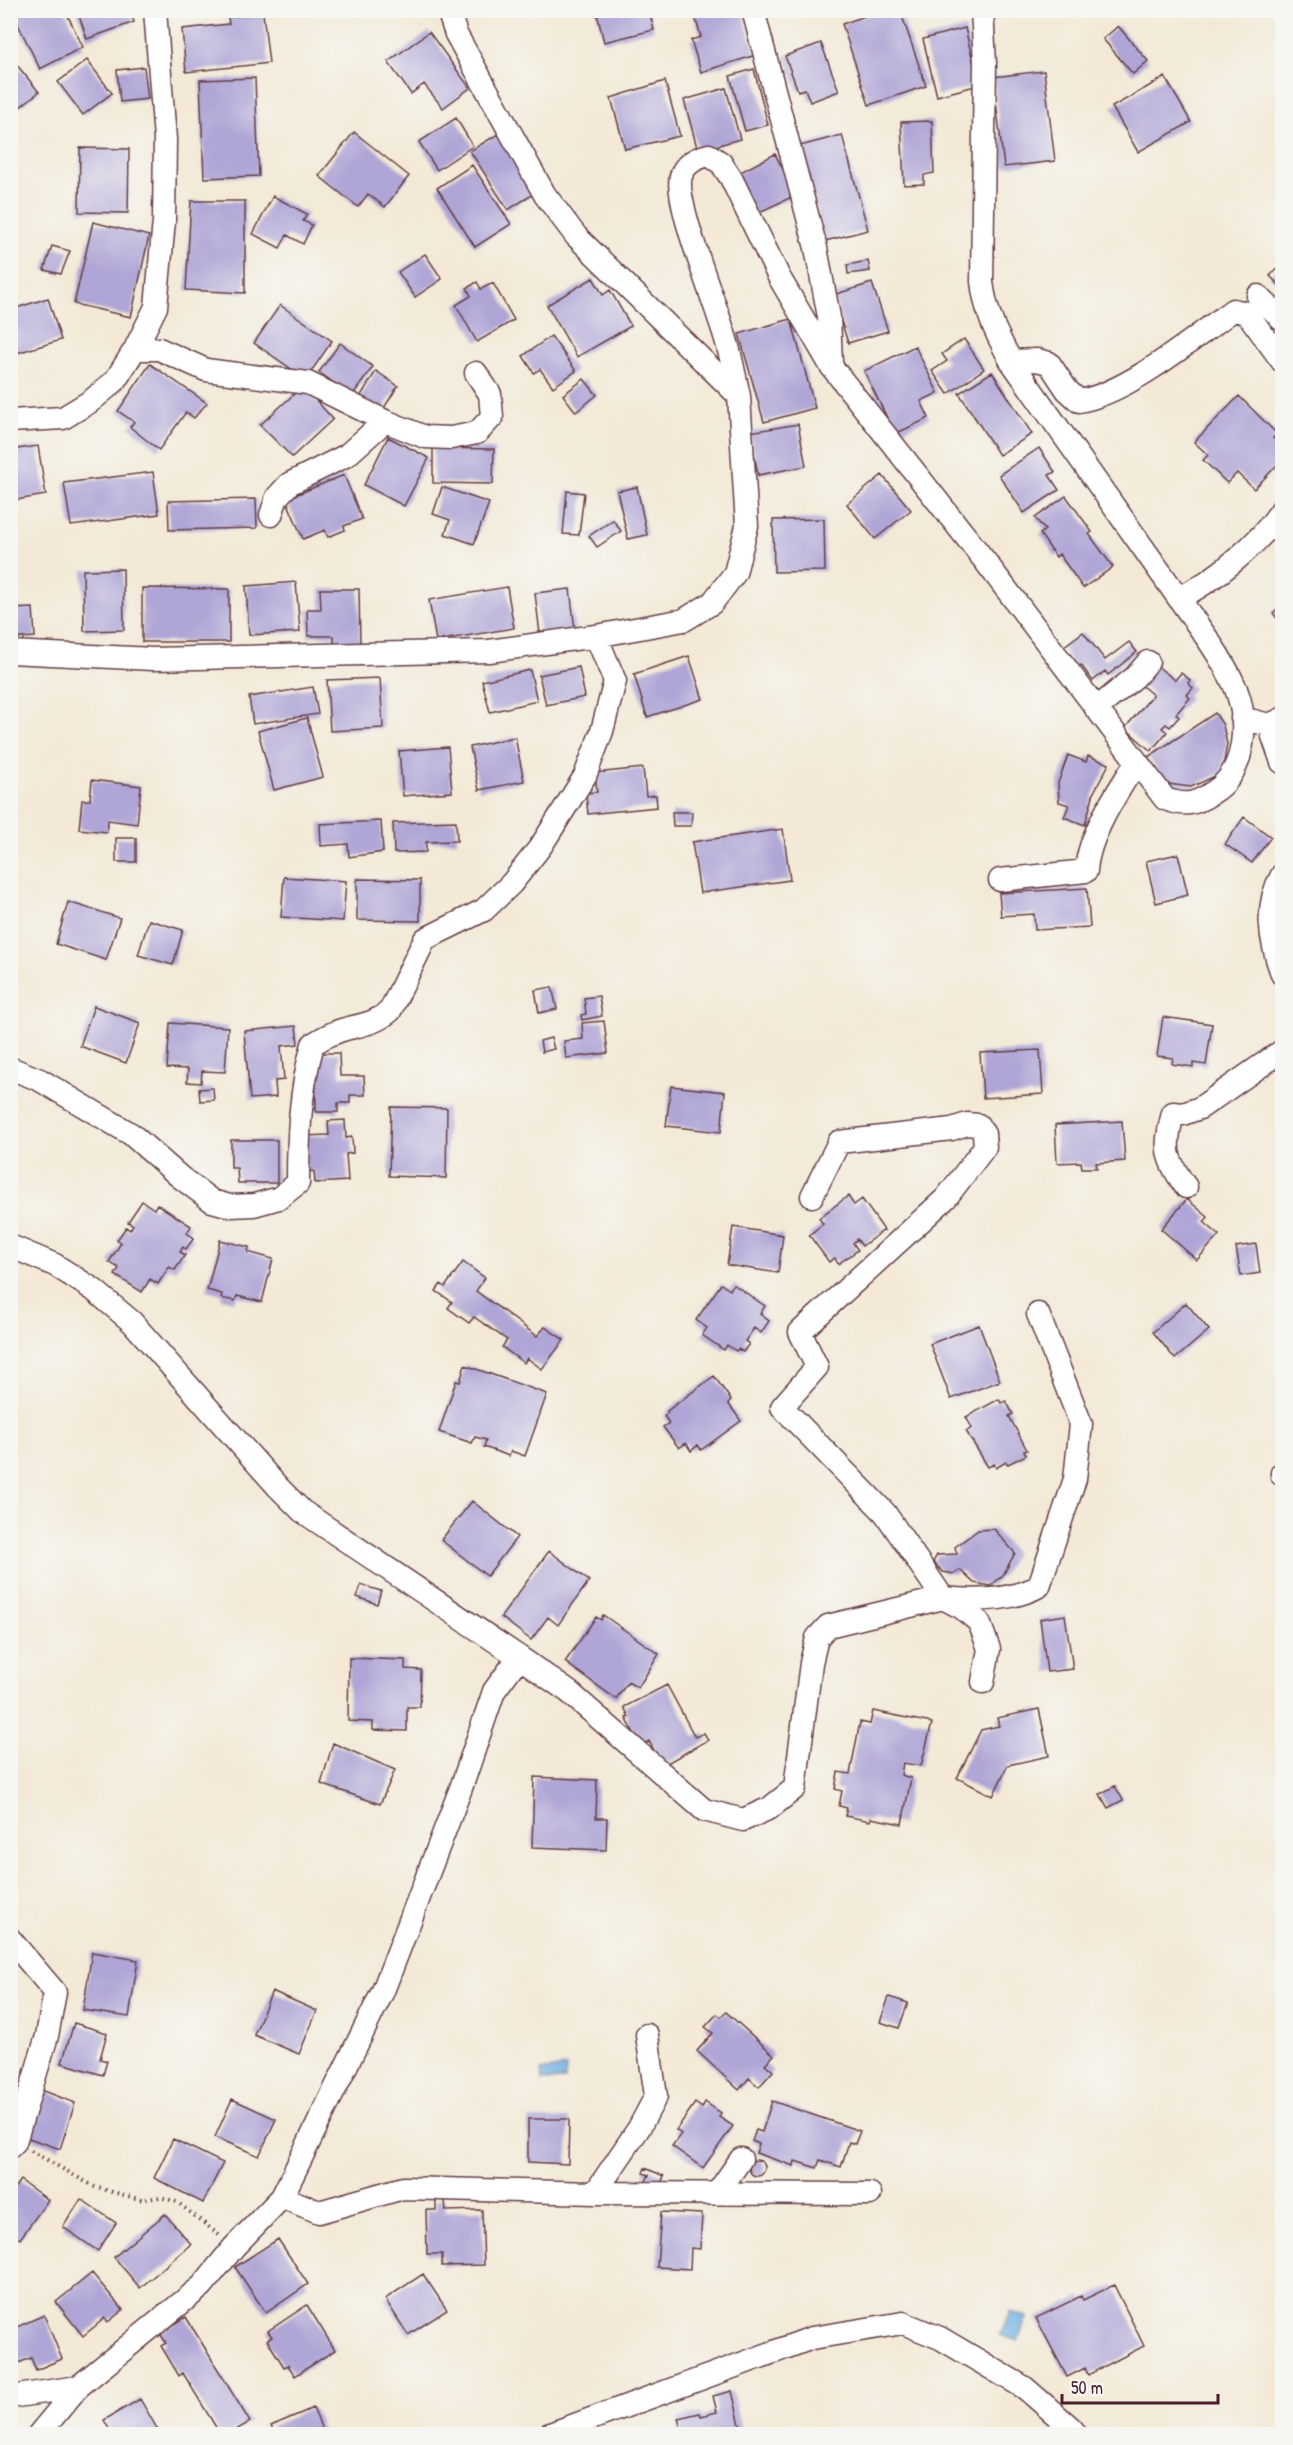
<svg xmlns="http://www.w3.org/2000/svg" width="1293" height="2445" viewBox="0 0 1293 2445" font-family="'Patrick Hand',sans-serif">
	<style>
		.water { fill: #6dafe1; stroke: #5c6786; stroke-width: 1.5 }
		.building { fill: #afa5d6 }
		.lines { fill: none; stroke-linecap: round; stroke-linejoin: round }
		.minor-casing { stroke: #633d45; stroke-width: 25 }
		.path { stroke: #633d45; stroke-width: 4; stroke-dasharray: 1.5 4.5; stroke-linecap: butt }
		.minor { stroke: #fff; stroke-width: 22 }
	</style>
	<rect width="100%" height="100%" fill="#f6f6f2"/>
	<filter id="ink" filterUnits="userSpaceOnUse"><feTurbulence type="fractalNoise" baseFrequency=".0167" numOctaves="2"/><feDisplacementMap in="SourceGraphic" scale="12" xChannelSelector="R" yChannelSelector="G"/><feConvolveMatrix kernelMatrix="1 2 1 2 8 2 1 2 1" color-interpolation-filters="sRGB"/></filter>
	<filter id="wash" filterUnits="userSpaceOnUse"><feTurbulence type="fractalNoise" baseFrequency=".008" numOctaves="4" result="noise"/><feDisplacementMap in="SourceGraphic" scale="24" xChannelSelector="R" yChannelSelector="G"/><feGaussianBlur stdDeviation="1.35" result="paint"/><feColorMatrix in="noise" values="0 0 0 0 0 0 0 0 0 0 0 0 0 0 0 0 0 1.4 0 .05"/><feComposite in="paint" operator="in"/></filter>
	<g filter="url(#wash)">
		<rect width="100%" height="100%" fill="#f3e9d6"/>
		<!-- water -->
		<path class="water" d="M 566,2067 L 565,2080 L 542,2081 L 541,2071 Z
			M 1010,2312 L 1027,2317 L 1018,2341 L 1000,2335 Z"/>
		<g id="blocks">
			<!-- building -->
			<path class="building" d="M 11,10 L 65,10 L 83,47 L 40,69 Z
				M 77,10 L 130,10 L 134,22 L 87,39 Z
				M 596,10 L 649,10 L 654,30 L 604,42 Z
				M 693,10 L 742,10 L 756,55 L 701,72 L 691,40 L 701,37 Z
				M 882,10 L 900,10 L 926,86 L 869,105 L 842,24 Z
				M 263,13 L 269,63 L 186,72 L 182,29 L 229,24 L 228,17 Z
				M 1118,26 L 1148,61 L 1133,74 L 1103,39 Z
				M 965,28 L 979,85 L 937,96 L 923,39 Z
				M 429,32 L 470,88 L 443,108 L 424,84 L 411,94 L 388,62 Z
				M 821,43 L 839,91 L 810,102 L 805,89 L 798,91 L 785,56 Z
				M 12,59 L 39,92 L 10,115 L 10,61 Z
				M 87,60 L 112,93 L 83,115 L 58,82 Z
				M 144,67 L 148,99 L 120,102 L 117,70 Z
				M 754,69 L 768,125 L 745,131 L 730,76 Z
				M 1044,71 L 1055,161 L 1004,167 L 993,77 Z
				M 1165,77 L 1191,122 L 1138,152 L 1112,107 Z
				M 255,78 L 259,176 L 204,178 L 200,80 Z
				M 665,81 L 680,136 L 625,149 L 611,98 Z
				M 726,88 L 740,139 L 698,151 L 684,100 Z
				M 456,118 L 473,146 L 437,170 L 419,142 Z
				M 932,121 L 934,173 L 924,175 L 924,184 L 904,185 L 901,122 Z
				M 354,132 L 409,176 L 385,207 L 368,194 L 358,207 L 319,176 Z
				M 498,134 L 535,193 L 508,210 L 470,151 Z
				M 842,135 L 868,230 L 825,241 L 800,146 Z
				M 80,148 L 129,149 L 128,213 L 79,212 Z
				M 775,154 L 796,195 L 753,215 L 733,176 Z
				M 472,165 L 511,224 L 475,247 L 437,188 Z
				M 273,196 L 307,214 L 303,221 L 312,225 L 303,244 L 287,235 L 280,248 L 253,234 Z
				M 191,201 L 245,201 L 245,293 L 186,290 Z
				M 93,222 L 149,236 L 131,317 L 74,304 Z
				M 52,246 L 70,251 L 61,274 L 44,270 Z
				M 425,254 L 442,279 L 415,297 L 398,272 Z
				M 868,261 L 870,271 L 848,274 L 847,265 Z
				M 1282,263 L 1282,288 L 1270,276 Z
				M 593,278 L 603,295 L 610,290 L 631,326 L 577,357 L 547,305 Z
				M 477,282 L 481,289 L 493,283 L 514,320 L 477,342 L 456,305 L 471,296 L 467,288 Z
				M 872,283 L 888,331 L 848,343 L 833,295 Z
				M 48,298 L 61,340 L 10,355 L 10,310 Z
				M 280,305 L 332,341 L 306,379 L 254,343 Z
				M 791,319 L 815,408 L 764,422 L 739,334 Z
				M 551,336 L 576,371 L 553,387 L 540,369 L 534,373 L 523,356 Z
				M 964,339 L 984,369 L 948,394 L 932,371 L 947,361 L 942,354 Z
				M 340,343 L 373,367 L 352,396 L 319,372 Z
				M 915,346 L 938,393 L 921,401 L 929,418 L 895,434 L 864,371 Z
				M 150,364 L 207,403 L 194,418 L 186,412 L 159,450 L 130,427 L 134,422 L 118,411 Z
				M 376,371 L 398,386 L 382,411 L 360,397 Z
				M 992,372 L 1032,434 L 999,455 L 959,393 Z
				M 584,379 L 597,395 L 576,412 L 563,395 Z
				M 303,386 L 333,419 L 292,457 L 260,425 Z
				M 1239,396 L 1277,434 L 1273,438 L 1282,447 L 1282,460 L 1254,489 L 1237,473 L 1227,483 L 1203,460 L 1208,455 L 1194,442 Z
				M 798,424 L 806,466 L 758,475 L 750,432 Z
				M 388,437 L 429,458 L 404,506 L 364,485 Z
				M 38,446 L 46,495 L 10,501 L 10,450 Z
				M 433,448 L 494,449 L 493,484 L 433,483 Z
				M 1039,448 L 1055,472 L 1049,475 L 1059,490 L 1024,513 L 999,475 Z
				M 153,472 L 159,514 L 71,526 L 64,483 Z
				M 344,475 L 362,519 L 344,526 L 345,530 L 328,537 L 325,530 L 303,539 L 286,499 Z
				M 882,475 L 911,510 L 875,539 L 847,504 Z
				M 442,487 L 489,503 L 474,544 L 445,534 L 450,520 L 433,514 Z
				M 637,487 L 647,535 L 628,539 L 617,491 Z
				M 567,491 L 584,493 L 579,535 L 563,534 Z
				M 1066,496 L 1092,532 L 1089,534 L 1113,567 L 1083,588 L 1059,554 L 1056,557 L 1040,534 L 1045,530 L 1035,518 Z
				M 256,499 L 257,528 L 169,530 L 168,501 Z
				M 824,519 L 825,571 L 774,572 L 773,520 Z
				M 613,520 L 621,531 L 597,547 L 589,536 Z
				M 123,569 L 124,630 L 84,631 L 83,570 Z
				M 296,582 L 300,632 L 249,635 L 246,586 Z
				M 507,587 L 514,628 L 436,641 L 429,600 Z
				M 142,588 L 229,589 L 229,642 L 142,642 Z
				M 320,589 L 359,589 L 360,645 L 334,645 L 334,636 L 308,636 L 307,609 L 321,609 Z
				M 570,589 L 575,630 L 540,634 L 535,593 Z
				M 1282,604 L 1282,641 L 1278,640 L 1277,624 L 1280,622 L 1273,613 Z
				M 33,608 L 35,637 L 10,639 L 10,609 Z
				M 1083,632 L 1105,660 L 1129,642 L 1137,652 L 1108,675 L 1105,671 L 1093,681 L 1081,665 L 1074,670 L 1063,647 Z
				M 689,656 L 703,699 L 647,717 L 634,674 Z
				M 1157,666 L 1175,680 L 1181,673 L 1190,680 L 1188,683 L 1193,688 L 1187,695 L 1190,698 L 1176,714 L 1179,717 L 1170,727 L 1166,724 L 1162,728 L 1167,732 L 1151,751 L 1125,728 L 1153,695 L 1141,685 Z
				M 579,667 L 585,697 L 546,705 L 539,675 Z
				M 530,670 L 537,701 L 490,712 L 482,681 Z
				M 380,678 L 383,728 L 330,731 L 327,680 Z
				M 313,687 L 318,714 L 253,724 L 249,697 Z
				M 1215,713 L 1223,725 L 1227,744 L 1222,773 L 1191,787 L 1168,784 L 1148,757 Z
				M 307,718 L 323,777 L 274,790 L 258,731 Z
				M 515,737 L 524,781 L 479,790 L 470,747 Z
				M 448,747 L 452,792 L 403,796 L 399,751 Z
				M 1068,755 L 1086,762 L 1088,756 L 1109,764 L 1094,792 L 1085,825 L 1064,817 L 1069,805 L 1059,802 L 1058,783 Z
				M 643,768 L 646,796 L 656,795 L 657,807 L 588,814 L 586,793 L 597,792 L 595,773 Z
				M 92,780 L 141,786 L 137,824 L 108,820 L 107,832 L 79,829 L 82,800 L 90,800 Z
				M 672,812 L 692,812 L 691,826 L 673,826 Z
				M 1244,817 L 1271,837 L 1252,863 L 1225,844 Z
				M 381,821 L 383,852 L 349,857 L 348,844 L 321,846 L 320,824 Z
				M 456,821 L 457,841 L 426,842 L 426,852 L 394,853 L 393,823 Z
				M 783,829 L 790,880 L 700,893 L 692,842 Z
				M 116,838 L 136,838 L 136,862 L 116,862 Z
				M 1178,854 L 1188,895 L 1156,903 L 1146,861 Z
				M 284,877 L 346,881 L 343,921 L 281,917 Z
				M 357,879 L 420,880 L 420,921 L 357,920 Z
				M 1087,888 L 1090,927 L 1035,930 L 1034,914 L 1001,916 L 999,893 Z
				M 68,902 L 120,918 L 106,960 L 56,944 Z
				M 149,920 L 183,930 L 173,965 L 138,955 Z
				M 552,987 L 557,1009 L 539,1013 L 535,990 Z
				M 599,996 L 602,1016 L 582,1020 L 581,1015 L 586,1014 L 584,998 Z
				M 94,1006 L 140,1023 L 126,1063 L 80,1046 Z
				M 1163,1017 L 1212,1024 L 1206,1065 L 1193,1063 L 1193,1067 L 1172,1064 L 1173,1058 L 1157,1056 Z
				M 604,1021 L 608,1053 L 566,1058 L 564,1041 L 583,1039 L 582,1023 Z
				M 170,1023 L 228,1027 L 225,1072 L 202,1071 L 201,1083 L 187,1082 L 188,1069 L 167,1068 Z
				M 296,1026 L 298,1044 L 281,1046 L 284,1080 L 275,1081 L 276,1097 L 250,1099 L 244,1031 Z
				M 551,1038 L 554,1049 L 542,1052 L 540,1041 Z
				M 1040,1050 L 1043,1094 L 983,1098 L 980,1053 Z
				M 315,1053 L 339,1053 L 340,1076 L 364,1076 L 365,1095 L 350,1095 L 350,1103 L 338,1103 L 338,1112 L 316,1112 Z
				M 671,1086 L 725,1092 L 721,1132 L 666,1126 Z
				M 213,1088 L 214,1100 L 200,1101 L 199,1089 Z
				M 391,1107 L 447,1108 L 446,1178 L 389,1176 Z
				M 345,1120 L 346,1138 L 352,1137 L 353,1153 L 346,1154 L 348,1181 L 315,1183 L 314,1171 L 306,1172 L 303,1136 L 329,1135 L 328,1121 Z
				M 1122,1121 L 1125,1161 L 1096,1163 L 1097,1168 L 1082,1168 L 1081,1162 L 1057,1163 L 1055,1125 Z
				M 231,1140 L 277,1140 L 277,1183 L 238,1183 L 237,1168 L 231,1168 Z
				M 848,1196 L 854,1205 L 862,1199 L 884,1230 L 862,1246 L 857,1239 L 853,1243 L 858,1250 L 838,1264 L 835,1258 L 829,1262 L 809,1235 L 823,1224 L 819,1218 Z
				M 1187,1199 L 1208,1217 L 1204,1222 L 1219,1235 L 1197,1260 L 1161,1229 Z
				M 142,1201 L 154,1209 L 157,1204 L 191,1226 L 187,1233 L 194,1238 L 186,1249 L 183,1247 L 180,1252 L 185,1255 L 175,1270 L 169,1267 L 158,1284 L 150,1279 L 142,1292 L 115,1275 L 119,1268 L 109,1262 L 121,1243 L 117,1240 L 126,1227 L 130,1230 L 133,1225 L 128,1222 Z
				M 733,1227 L 783,1235 L 778,1273 L 727,1265 Z
				M 220,1240 L 249,1247 L 248,1252 L 273,1259 L 262,1302 L 237,1296 L 235,1301 L 221,1298 L 222,1294 L 207,1290 Z
				M 1256,1244 L 1260,1273 L 1241,1276 L 1236,1247 Z
				M 463,1262 L 485,1278 L 476,1291 L 537,1336 L 545,1327 L 564,1340 L 542,1369 L 527,1358 L 524,1363 L 502,1347 L 507,1340 L 474,1317 L 469,1323 L 448,1308 L 452,1302 L 436,1291 L 441,1284 L 445,1287 Z
				M 721,1284 L 730,1290 L 733,1284 L 765,1306 L 760,1314 L 769,1321 L 761,1333 L 754,1328 L 745,1341 L 749,1344 L 743,1352 L 738,1349 L 736,1351 L 727,1345 L 724,1350 L 702,1335 L 707,1328 L 696,1320 Z
				M 1186,1303 L 1209,1330 L 1175,1359 L 1153,1332 Z
				M 979,1325 L 1000,1381 L 951,1399 L 930,1344 Z
				M 465,1365 L 547,1394 L 525,1456 L 511,1451 L 509,1456 L 484,1447 L 486,1440 L 475,1437 L 472,1443 L 439,1432 L 456,1381 L 460,1382 Z
				M 714,1376 L 731,1400 L 728,1403 L 741,1421 L 701,1450 L 698,1445 L 691,1451 L 686,1443 L 679,1448 L 663,1427 L 669,1423 L 664,1416 L 668,1413 L 667,1411 Z
				M 999,1399 L 1001,1403 L 1006,1401 L 1013,1414 L 1009,1416 L 1027,1450 L 1024,1451 L 1026,1455 L 1008,1464 L 1006,1462 L 996,1468 L 994,1464 L 988,1467 L 966,1431 L 972,1428 L 966,1417 Z
				M 472,1501 L 517,1537 L 487,1576 L 441,1540 Z
				M 994,1529 L 1015,1553 L 1003,1575 L 991,1586 L 974,1583 L 960,1570 L 954,1574 L 943,1572 L 933,1562 L 937,1555 L 957,1554 L 955,1547 L 978,1530 Z
				M 549,1551 L 589,1581 L 558,1625 L 548,1617 L 531,1640 L 501,1617 Z
				M 361,1585 L 381,1591 L 377,1604 L 357,1597 Z
				M 603,1615 L 659,1654 L 638,1688 L 628,1682 L 616,1699 L 565,1662 L 596,1617 L 601,1620 Z
				M 1065,1615 L 1073,1669 L 1047,1672 L 1040,1619 Z
				M 349,1658 L 405,1660 L 405,1669 L 421,1670 L 420,1707 L 407,1707 L 407,1731 L 373,1730 L 373,1722 L 348,1721 Z
				M 667,1685 L 695,1737 L 704,1733 L 708,1740 L 662,1766 L 649,1741 L 641,1746 L 626,1718 L 629,1717 L 624,1707 Z
				M 1039,1709 L 1049,1756 L 1008,1765 L 993,1796 L 957,1778 L 981,1730 L 999,1726 L 997,1718 Z
				M 873,1711 L 932,1723 L 921,1766 L 903,1763 L 901,1775 L 911,1778 L 902,1824 L 871,1818 L 870,1821 L 845,1816 L 847,1808 L 839,1806 L 842,1791 L 835,1789 L 838,1772 L 850,1774 L 860,1722 L 870,1724 Z
				M 333,1743 L 395,1770 L 380,1804 L 321,1784 Z
				M 534,1777 L 597,1780 L 596,1818 L 607,1818 L 606,1850 L 532,1847 Z
				M 1115,1786 L 1123,1800 L 1108,1808 L 1100,1794 Z
				M 92,1952 L 138,1960 L 129,2017 L 83,2010 Z
				M 272,1991 L 317,2011 L 299,2054 L 254,2035 Z
				M 889,1997 L 908,2003 L 899,2028 L 880,2022 Z
				M 726,2012 L 774,2055 L 765,2064 L 773,2071 L 759,2087 L 749,2078 L 739,2090 L 697,2051 L 713,2033 L 705,2027 L 717,2014 L 721,2017 Z
				M 74,2023 L 107,2033 L 100,2059 L 107,2061 L 103,2075 L 62,2063 Z
				M 39,2089 L 75,2103 L 60,2149 L 23,2136 Z
				M 232,2099 L 276,2119 L 259,2156 L 215,2137 Z
				M 772,2101 L 860,2131 L 855,2144 L 849,2142 L 841,2167 L 820,2160 L 817,2168 L 795,2161 L 794,2166 L 756,2153 L 759,2144 L 752,2141 L 756,2130 L 762,2132 Z
				M 705,2102 L 721,2113 L 719,2117 L 733,2126 L 703,2168 L 672,2146 L 681,2134 L 676,2130 L 695,2103 L 702,2108 Z
				M 528,2119 L 569,2119 L 568,2164 L 528,2162 Z
				M 173,2139 L 223,2163 L 203,2203 L 154,2178 Z
				M749 2168a8 8 0 1 1 16 0a8 8 0 1 1-16 0Z
				M 645,2168 L 664,2176 L 659,2189 L 645,2183 L 649,2175 L 643,2173 Z
				M 20,2180 L 48,2200 L 20,2239 L 10,2232 L 10,2194 Z
				M 81,2199 L 116,2223 L 98,2251 L 63,2227 Z
				M 436,2200 L 445,2200 L 446,2211 L 482,2210 L 484,2265 L 442,2266 L 442,2254 L 427,2254 L 426,2210 L 436,2210 Z
				M 661,2212 L 702,2214 L 700,2249 L 691,2248 L 690,2269 L 657,2267 Z
				M 165,2214 L 191,2244 L 140,2288 L 114,2257 Z
				M 278,2239 L 308,2284 L 266,2313 L 235,2267 Z
				M 92,2273 L 123,2310 L 108,2322 L 105,2318 L 83,2336 L 56,2302 Z
				M 423,2274 L 447,2310 L 408,2335 L 385,2299 Z
				M 1114,2285 L 1144,2346 L 1088,2375 L 1085,2368 L 1067,2377 L 1036,2318 L 1081,2296 L 1083,2300 Z
				M 307,2305 L 335,2350 L 295,2376 L 288,2365 L 284,2367 L 267,2340 L 272,2337 L 268,2331 Z
				M 44,2315 L 62,2359 L 36,2370 L 31,2358 L 16,2364 L 10,2350 L 10,2330 Z
				M 186,2317 L 250,2422 L 229,2434 L 220,2434 L 183,2373 L 179,2376 L 161,2346 L 166,2343 L 160,2333 Z
				M 732,2391 L 741,2429 L 719,2434 L 682,2434 L 678,2418 L 700,2413 L 701,2416 L 717,2412 L 713,2396 Z
				M 140,2399 L 159,2432 L 154,2434 L 112,2434 L 104,2420 Z
				M 313,2408 L 324,2434 L 275,2434 L 271,2426 Z"/>
		</g>
	</g>
	<g filter="url(#ink)">
		<use href="#blocks" fill-opacity="0" stroke="#633d45" stroke-width="1.5"/>
		<g class="lines">
			<defs>
				<path id="minor" d="M 753,10 L 816,248 L 829,317 L 831,362
					M 1258,296 L 1282,319
					M 135,349 L 159,349 L 206,370 L 308,383 L 385,421 L 425,437 L 451,438 L 477,433 L 492,417 L 490,394 L 476,373
					M 1011,361 L 1037,360 L 1049,363 L 1067,390 L 1079,401 C 1126,394 1193,339 1233,310 L 1247,313 L 1282,361
					M 739,396 C 735,378 732,360 727,343 C 719,311 673,201 681,176 C 685,163 696,158 709,155 L 721,163 L 731,178 L 779,277 L 831,366 L 985,561 L 1165,799 C 1185,806 1194,805 1212,793 C 1246,773 1249,723 1236,689 C 1229,672 1219,656 1209,641 L 1011,361 C 996,333 986,314 982,282 L 985,63 L 982,10
					M 10,421 L 63,418 L 91,401 L 115,381 L 135,349 L 156,307 L 164,221 L 165,139 L 155,10
					M 271,515 L 277,497 L 289,484 L 347,455 L 385,421
					M 1179,598 C 1216,580 1260,543 1282,509
					M 10,652 L 153,659 L 489,651 L 596,636 L 684,620 L 712,603 L 735,573 L 747,526 L 739,396 L 576,236 L 545,195 L 456,34 L 448,10
					M 1096,709 L 1135,677 L 1148,662
					M 1242,718 L 1269,725 L 1282,719
					M 1269,725 L 1282,762
					M 1282,875 C 1264,906 1270,941 1282,974
					M 1000,880 L 1086,871 C 1088,836 1117,792 1136,763
					M 10,1068 L 40,1080 L 131,1134 L 180,1177 L 212,1201 L 230,1206 L 254,1205 L 279,1198 L 298,1183 C 298,1135 300,1090 313,1044 C 324,1037 336,1031 349,1028 C 366,1024 377,1022 390,1011 L 425,939 L 484,910 L 512,883 L 541,846 L 585,776 L 602,731 L 615,681 L 596,636
					M 1186,1187 C 1165,1157 1164,1149 1173,1113 L 1183,1114 L 1200,1108 L 1282,1051
					M 812,1196 L 839,1142 L 952,1129 L 967,1124 L 978,1125 L 984,1134 L 985,1147 L 946,1198 L 800,1332 L 817,1367 L 782,1407 L 885,1513 L 943,1598 C 973,1601 1012,1601 1039,1586 L 1075,1479 L 1081,1424 L 1038,1314
					M 10,1246 L 55,1265 L 94,1290 L 132,1322 L 278,1487 L 302,1511 L 519,1657
					M 1282,1475 L 1282,1473
					M 10,1939 L 55,1992 L 47,2036 L 15,2142 L 10,2147
					M 718,2192 L 741,2159
					M 595,2193 L 639,2128 L 656,2096 L 647,2035
					M 282,2197 L 319,2212 L 403,2188 L 595,2193 L 870,2194
					M 10,2397 L 78,2387
					M 39,2434 L 78,2387 L 202,2286 L 234,2247 L 282,2197 L 383,1991 L 461,1788 L 494,1691 L 519,1657 L 569,1692 L 704,1810 L 743,1820 L 770,1808 L 795,1788 L 811,1663 L 817,1638 L 828,1626 L 943,1598 L 962,1608 L 979,1622 L 989,1649 L 983,1682
					M 550,2434 L 812,2338 L 903,2323 L 940,2338 L 1025,2388 L 1070,2427 L 1076,2434"/>
			</defs>
			<!-- minor casing -->
			<use href="#minor" class="minor-casing"/>
			<!-- path -->
			<path class="path" d="M 31,2151 L 95,2187 L 142,2200 L 160,2197 L 177,2202 L 219,2235"/>
			<!-- minor -->
			<use href="#minor" class="minor"/>
		</g>
	</g>
	<!-- margin -->
	<rect width="1293" height="2445" fill="none" stroke="#f6f6f2" stroke-width="36"/>
	<!-- scale -->
	<path d="M1062 2394v9h156v-9" fill="none" stroke="#4a1f2b" stroke-width="3"/>
	<text x="1071" y="2394" font-size="18" fill="#4a1f2b" stroke="#f6f6f2" stroke-width="4.5" paint-order="stroke">50 m</text>
</svg>
